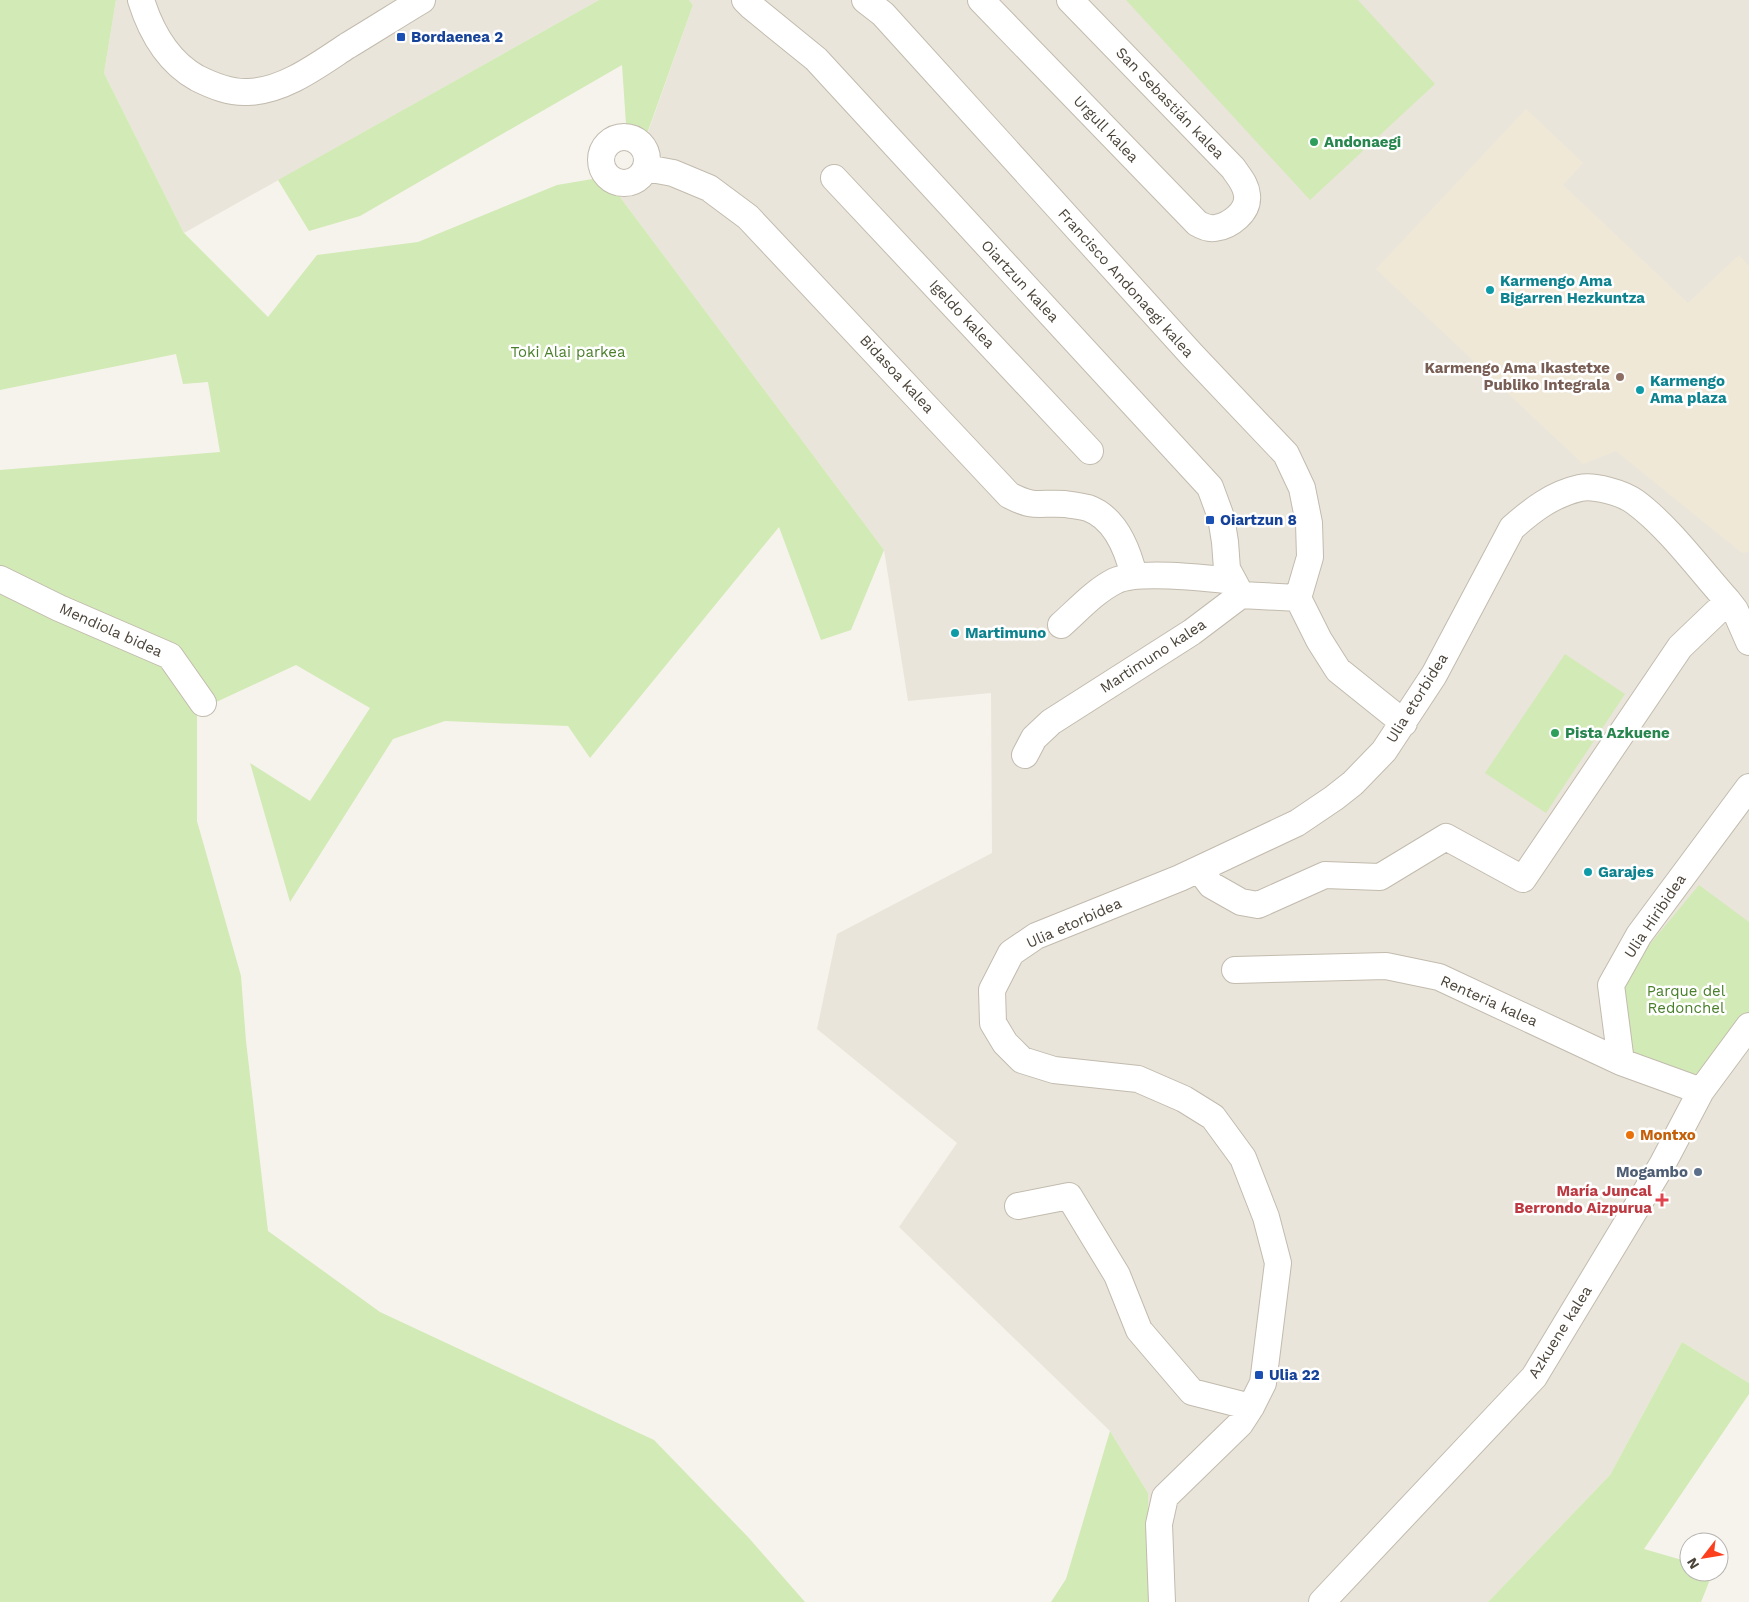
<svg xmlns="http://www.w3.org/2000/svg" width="1749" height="1602" viewBox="0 0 1749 1602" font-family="'Work Sans',sans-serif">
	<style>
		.residential { fill: #eae5da }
		.education { fill: #efe8d6 }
		.green { fill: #d2eab5 }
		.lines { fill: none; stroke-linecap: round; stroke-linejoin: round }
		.street-casing { stroke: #c2bbae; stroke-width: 28 }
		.street { stroke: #fff; stroke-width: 26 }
		.transit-dot { fill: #1a4fb4; stroke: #fff; stroke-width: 2 }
		.leisure-dot { fill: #2e9e5b; stroke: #fff; stroke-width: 2 }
		.culture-dot { fill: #0f9aa8; stroke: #fff; stroke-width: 2 }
		.education-dot { fill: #8d6e63; stroke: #fff; stroke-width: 2 }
		.food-dot { fill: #e8710a; stroke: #fff; stroke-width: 2 }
		.service-dot { fill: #5c6f8a; stroke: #fff; stroke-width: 2 }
		.health-dot { fill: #e0444e; stroke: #fff; stroke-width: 2 }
		.labels { text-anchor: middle; stroke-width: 5; stroke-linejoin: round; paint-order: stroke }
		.transit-label { font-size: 15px; font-weight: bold; fill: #164399; stroke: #fff; text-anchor: start }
		.street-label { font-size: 15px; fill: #4b4439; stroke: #fff }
		.leisure-label { font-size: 15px; font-weight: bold; fill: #27864d; stroke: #fff; text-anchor: start }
		.culture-label { font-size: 15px; font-weight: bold; fill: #0d838f; stroke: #fff; text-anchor: start }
		.park-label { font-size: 15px; fill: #4a7f2a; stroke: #fff }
		.education-label { font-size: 15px; font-weight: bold; fill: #785e54; stroke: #fff; text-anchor: end }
		.food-label { font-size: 15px; font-weight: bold; fill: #c56008; stroke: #fff; text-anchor: start }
		.service-label { font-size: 15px; font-weight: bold; fill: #4e5e75; stroke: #fff; text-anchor: end }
		.health-label { font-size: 15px; font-weight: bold; fill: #be3a42; stroke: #fff; text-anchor: end }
	</style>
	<rect width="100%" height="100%" fill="#f6f3ec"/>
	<!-- residential -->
	<path class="residential" d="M 116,0 L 599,0 L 184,233 L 104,73 Z
		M 689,0 L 1749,0 L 1749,1383 L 1682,1342 L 1610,1475 L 1488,1602 L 1151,1602 L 1148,1493 L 1110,1431 L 899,1227 L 957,1143 L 817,1029 L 837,934 L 992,853 L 991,693 L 908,701 L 884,550 L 620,197 L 634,172 L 693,5 Z"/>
	<!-- education -->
	<path class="education" d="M 1526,109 L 1583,163 L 1563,185 L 1688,303 L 1739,255 L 1749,266 L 1749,552 L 1742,553 L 1616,451 L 1583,464 L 1376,269 Z"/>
	<!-- green -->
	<path class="green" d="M 0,0 L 116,0 L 104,73 L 184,233 L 268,317 L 317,255 L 418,242 L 557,185 L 634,172 L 620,197 L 884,550 L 851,630 L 821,640 L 779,527 L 590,758 L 568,726 L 445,721 L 393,739 L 290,902 L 250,763 L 310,801 L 370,708 L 296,665 L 197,711 L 197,821 L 241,976 L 246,1041 L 268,1231 L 380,1312 L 654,1440 L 748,1537 L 805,1602 L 0,1602 L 0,470 L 220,452 L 208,382 L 183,384 L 176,354 L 0,390 Z
		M 599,0 L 689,0 L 693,5 L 643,145 L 626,124 L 622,65 L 360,216 L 309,231 L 278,180 Z
		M 1126,0 L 1358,0 L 1435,84 L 1310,200 Z
		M 1565,654 L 1625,694 L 1546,813 L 1485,773 Z
		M 1699,885 L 1749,922 L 1749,1017 L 1699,1082 L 1626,1057 L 1621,991 L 1641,955 Z
		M 1682,1342 L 1749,1383 L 1749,1394 L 1644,1549 L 1689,1562 L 1689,1572 L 1713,1572 L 1701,1602 L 1488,1602 L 1610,1475 Z
		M 1110,1431 L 1148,1493 L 1151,1602 L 1051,1602 L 1066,1579 Z"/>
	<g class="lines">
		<defs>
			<path id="street" d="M 141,0 C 151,32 167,61 197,78 C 213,86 230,93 248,92 C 284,91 318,65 347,46 C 372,31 397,15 422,0
				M 745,0 L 752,7 L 816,59 L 1210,487 L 1221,517 L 1225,542 L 1227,569 L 1241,595
				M 865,0 L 883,14 L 1192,355 L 1286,454 L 1302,488 L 1309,523 L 1310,557 L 1298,598
				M 981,0 L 1197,223 C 1202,226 1208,229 1215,228 C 1230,226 1249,212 1247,195 C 1246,184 1239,177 1233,168 L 1070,0
				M601 160a23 23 0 1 1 46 0a23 23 0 1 1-46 0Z
				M 646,168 L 673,173 L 709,188 L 748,217 L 1009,495 C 1035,509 1039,502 1065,504 C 1072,505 1081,506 1088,508 C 1116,518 1128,551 1134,576
				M 834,178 L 1090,451
				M 0,579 L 59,608 L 170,656 L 203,703
				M 1298,598 L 1319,640 L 1338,670 L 1404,723
				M 1061,625 C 1078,610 1095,591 1115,581 C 1137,570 1206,578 1233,581
				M 1025,755 L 1034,738 L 1051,722 L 1192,632 L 1241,595 L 1298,598
				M 1199,869 L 1211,885 L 1218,889 L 1241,902 L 1258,905 L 1325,875 L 1380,877 L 1446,837 L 1523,879 L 1680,647 L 1728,601
				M 1235,970 L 1386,966 L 1439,977 L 1621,1062 L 1701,1091
				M 1621,1062 L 1611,985 L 1639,935 L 1749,787
				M 1018,1206 L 1069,1196 L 1117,1275 L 1139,1330 L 1180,1378 L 1192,1392 L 1251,1407
				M 1162,1602 L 1159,1524 L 1165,1497 L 1240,1424 L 1251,1407 L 1263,1383 L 1278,1263 L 1266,1217 L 1243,1158 L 1213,1117 L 1184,1099 L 1138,1079 L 1054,1070 L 1022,1060 L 1005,1043 L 993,1023 L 992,990 L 1011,953 L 1036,936 L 1180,878 L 1297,823 L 1334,798 L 1353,783 L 1384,751 L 1434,675 L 1512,528 C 1532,510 1553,494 1580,488 C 1594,485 1623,493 1635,502 C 1668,526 1700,570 1728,601 L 1735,610 L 1749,642
				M 1322,1602 L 1534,1377 L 1662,1165 L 1701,1091 L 1749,1026"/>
		</defs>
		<!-- street casing -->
		<use href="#street" class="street-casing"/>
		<!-- street -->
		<use href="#street" class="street"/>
	</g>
	<!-- markers -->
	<g class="transit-dot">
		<rect x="396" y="32" width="10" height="10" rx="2.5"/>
		<rect x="1205" y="515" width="10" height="10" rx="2.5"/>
		<rect x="1254" y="1370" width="10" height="10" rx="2.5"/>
	</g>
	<g class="leisure-dot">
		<circle cx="1314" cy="142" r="5"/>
		<circle cx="1555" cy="733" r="5"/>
	</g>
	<g class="culture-dot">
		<circle cx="1490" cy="290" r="5"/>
		<circle cx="1640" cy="390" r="5"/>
		<circle cx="955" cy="633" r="5"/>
		<circle cx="1588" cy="872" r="5"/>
	</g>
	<circle class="education-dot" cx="1620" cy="377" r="5"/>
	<circle class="food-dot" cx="1630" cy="1135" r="5"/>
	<circle class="service-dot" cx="1698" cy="1172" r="5"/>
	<path class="health-dot" d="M1659.5 1192.5h5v5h5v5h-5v5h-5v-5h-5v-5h5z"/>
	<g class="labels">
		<!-- transit labels -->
		<g class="transit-label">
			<text x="411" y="42">Bordaenea 2</text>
			<text x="1220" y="525">Oiartzun 8</text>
			<text x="1269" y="1380">Ulia 22</text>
		</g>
		<!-- street labels -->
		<g class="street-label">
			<text transform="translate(1170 103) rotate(46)" y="5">San Sebastián kalea</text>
			<text transform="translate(1106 129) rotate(46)" y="5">Urgull kalea</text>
			<text transform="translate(1020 281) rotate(47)" y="5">Oiartzun kalea</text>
			<text transform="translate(1126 283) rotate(48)" y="5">Francisco Andonaegi kalea</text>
			<text transform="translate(962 314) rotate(47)" y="5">Igeldo kalea</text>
			<text transform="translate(897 374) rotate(47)" y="5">Bidasoa kalea</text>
			<text transform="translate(111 630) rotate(24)" y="5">Mendiola bidea</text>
			<text transform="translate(1153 656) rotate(-33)" y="5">Martimuno kalea</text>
			<text transform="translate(1417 698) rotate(-58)" y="5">Ulia etorbidea</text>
			<text transform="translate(1655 916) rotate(-56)" y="5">Ulia Hiribidea</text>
			<text transform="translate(1074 923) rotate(-24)" y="5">Ulia etorbidea</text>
			<text transform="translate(1489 1001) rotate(24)" y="5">Renteria kalea</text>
			<text transform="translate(1560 1332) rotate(-58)" y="5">Azkuene kalea</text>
		</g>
		<!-- leisure labels -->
		<g class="leisure-label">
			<text x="1324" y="147">Andonaegi</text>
			<text x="1565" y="738">Pista Azkuene</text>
		</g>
		<!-- culture labels -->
		<g class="culture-label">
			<text x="1500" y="286">Karmengo Ama<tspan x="1500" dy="17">Bigarren Hezkuntza</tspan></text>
			<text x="1650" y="386">Karmengo<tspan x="1650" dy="17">Ama plaza</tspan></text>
			<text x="965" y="638">Martimuno</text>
			<text x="1598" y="877">Garajes</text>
		</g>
		<!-- park labels -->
		<g class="park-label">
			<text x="568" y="357">Toki Alai parkea</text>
			<text x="1686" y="996">Parque del<tspan x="1686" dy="17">Redonchel</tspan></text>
		</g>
		<!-- education labels -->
		<g class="education-label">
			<text x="1610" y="373">Karmengo Ama Ikastetxe<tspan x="1610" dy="17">Publiko Integrala</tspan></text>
		</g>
		<!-- food labels -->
		<g class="food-label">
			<text x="1640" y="1140">Montxo</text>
		</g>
		<!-- service labels -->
		<g class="service-label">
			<text x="1688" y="1177">Mogambo</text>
		</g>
		<!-- health labels -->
		<g class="health-label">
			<text x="1652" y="1196">María Juncal<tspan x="1652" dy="17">Berrondo Aizpurua</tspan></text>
		</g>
	</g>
	<!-- north arrow -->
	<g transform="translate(1704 1557) rotate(239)"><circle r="24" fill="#ffffff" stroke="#b7b4b0"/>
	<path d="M0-4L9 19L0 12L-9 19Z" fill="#fc3f1d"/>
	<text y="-8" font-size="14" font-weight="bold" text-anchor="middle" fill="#4b4439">N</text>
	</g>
</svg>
